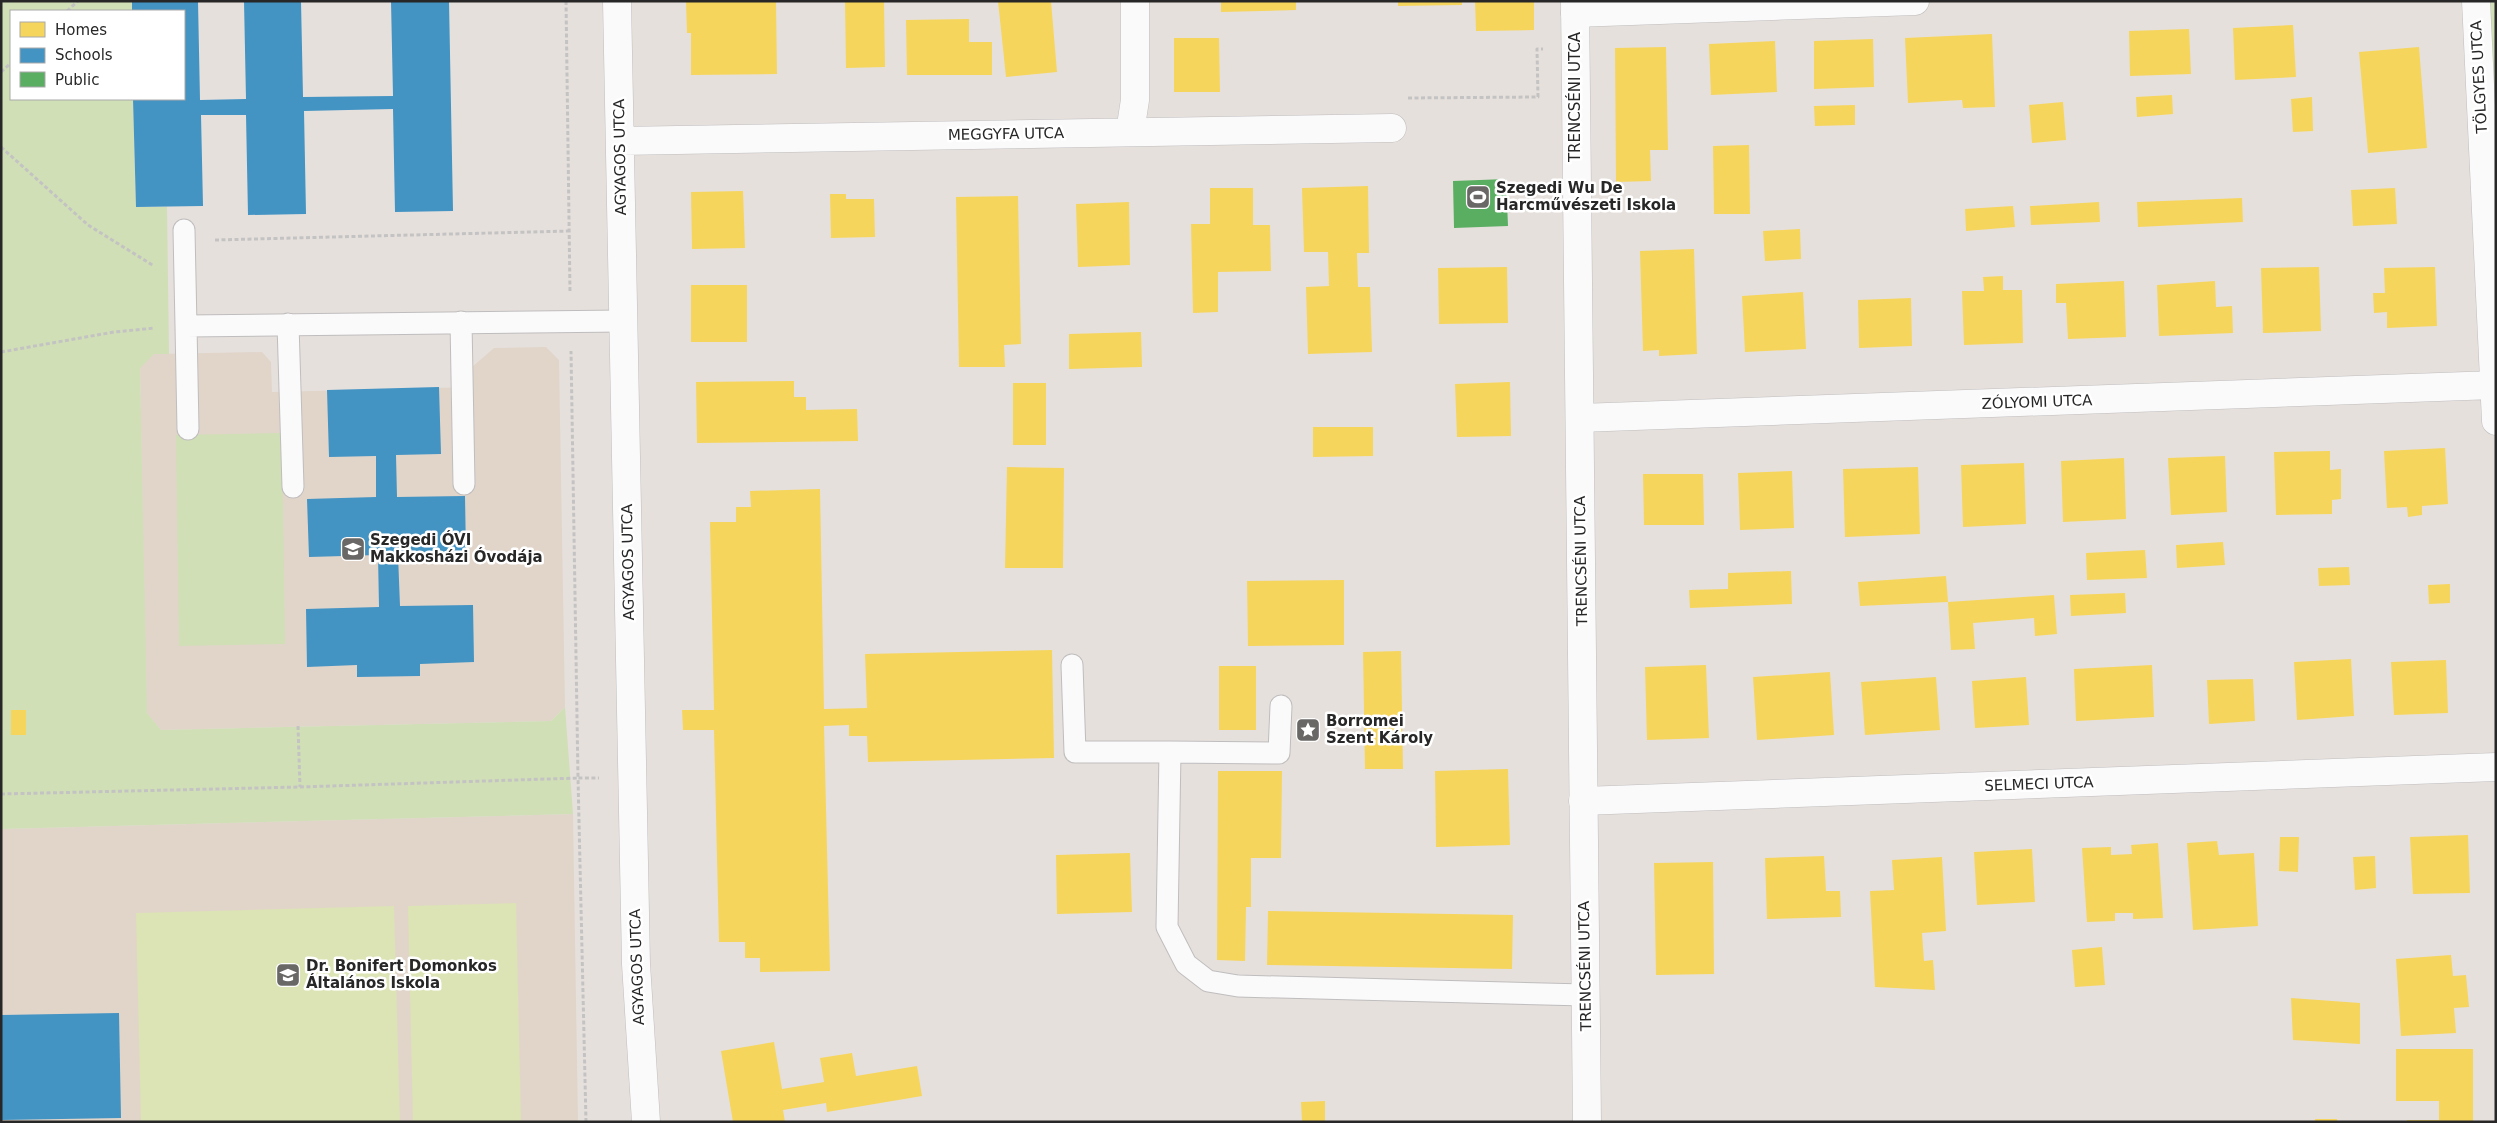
<svg xmlns="http://www.w3.org/2000/svg" width="2497" height="1123" viewBox="0 0 2497 1123" font-family="'DejaVu Sans',sans-serif">
	<style>
		.education { fill: #e1d5ca }
		.green { fill: #d0dfb6 }
		.pitch { fill: #dce3b4 }
		.homes { fill: #f6d55c }
		.schools { fill: #4393c3 }
		.public { fill: #5aae61 }
		.lines { fill: none; stroke-linecap: round; stroke-linejoin: round }
		.lane-casing { stroke: #bfbdbe; stroke-width: 23 }
		.street-casing { stroke: #bfbdbe; stroke-width: 29 }
		.secondary-casing { stroke: #bfbdbe; stroke-width: 29 }
		.path { stroke: #c4c3c3; stroke-width: 3; stroke-dasharray: 4 2.5; stroke-linecap: butt }
		.lane { stroke: #fbfafa; stroke-width: 21 }
		.street { stroke: #fbfafa; stroke-width: 28 }
		.secondary { stroke: #fbfafa; stroke-width: 28 }
		.labels { text-anchor: middle; stroke-width: 5; stroke-linejoin: round; paint-order: stroke }
		.street-label { font-size: 15px; fill: #272727; stroke: #fff }
		.poi-label { font-size: 15px; font-weight: bold; fill: #272727; stroke: #fff; text-anchor: start }
	</style>
	<rect width="100%" height="100%" fill="#e6e0dc"/>
	<!-- education -->
	<path class="education" d="M 546,347 L 559,360 L 565,707 L 551,721 L 161,730 L 146,713 L 140,367 L 154,354 L 262,352 L 271,362 L 272,392 L 473,387 L 472,367 L 494,348 Z
		M 573,814 L 578,1122 L 1,1122 L 1,829 Z"/>
	<!-- green -->
	<path class="green" d="M 1,1 L 132,1 L 132,11 L 11,11 L 11,99 L 133,99 L 136,207 L 167,207 L 169,354 L 154,354 L 140,368 L 147,713 L 161,730 L 551,721 L 565,707 L 573,814 L 1,829 Z
		M 2493,1 L 2496,1 L 2496,144 L 2490,3 Z
		M 282,433 L 285,644 L 179,646 L 176,435 Z"/>
	<!-- pitch -->
	<path class="pitch" d="M 516,903 L 521,1122 L 413,1122 L 408,906 Z
		M 394,906 L 400,1122 L 141,1122 L 136,913 Z"/>
	<!-- homes -->
	<path class="homes" d="M 686,1 L 776,1 L 777,74 L 691,75 L 691,33 L 687,33 Z
		M 845,1 L 884,1 L 885,67 L 846,68 Z
		M 998,1 L 1051,1 L 1057,72 L 1006,77 Z
		M 1221,1 L 1296,1 L 1296,10 L 1221,12 Z
		M 1398,1 L 1462,1 L 1462,5 L 1398,6 Z
		M 1475,1 L 1534,1 L 1534,30 L 1476,31 Z
		M 969,19 L 969,42 L 992,42 L 992,75 L 907,75 L 906,20 Z
		M 2293,25 L 2296,77 L 2235,80 L 2233,28 Z
		M 2189,29 L 2191,74 L 2130,76 L 2129,31 Z
		M 1992,34 L 1995,107 L 1963,108 L 1962,100 L 1908,103 L 1905,38 Z
		M 1174,38 L 1219,38 L 1220,92 L 1174,92 Z
		M 1873,39 L 1874,87 L 1814,89 L 1814,41 Z
		M 1775,41 L 1777,92 L 1711,95 L 1709,44 Z
		M 1666,47 L 1668,150 L 1650,150 L 1651,181 L 1616,182 L 1615,48 Z
		M 2419,47 L 2427,148 L 2368,153 L 2359,52 Z
		M 2172,95 L 2173,114 L 2137,117 L 2136,97 Z
		M 2312,97 L 2313,131 L 2293,132 L 2291,99 Z
		M 2063,102 L 2066,140 L 2032,143 L 2029,105 Z
		M 1855,105 L 1855,125 L 1815,126 L 1814,106 Z
		M 1749,145 L 1750,214 L 1714,214 L 1713,146 Z
		M 1368,186 L 1369,253 L 1357,253 L 1358,287 L 1370,287 L 1372,352 L 1308,354 L 1306,287 L 1329,286 L 1328,252 L 1304,252 L 1302,188 Z
		M 1210,188 L 1253,188 L 1253,225 L 1270,225 L 1271,271 L 1218,272 L 1218,312 L 1193,313 L 1191,224 L 1210,224 Z
		M 2395,188 L 2397,224 L 2353,226 L 2351,190 Z
		M 743,191 L 745,248 L 692,249 L 691,192 Z
		M 830,194 L 846,194 L 846,199 L 874,199 L 875,237 L 831,238 Z
		M 1018,196 L 1021,344 L 1004,345 L 1005,367 L 959,367 L 956,197 Z
		M 2242,198 L 2243,222 L 2138,227 L 2137,202 Z
		M 1129,202 L 1130,265 L 1078,267 L 1076,204 Z
		M 2099,202 L 2100,222 L 2031,225 L 2030,206 Z
		M 2013,206 L 2015,227 L 1966,231 L 1965,209 Z
		M 1800,229 L 1801,259 L 1765,261 L 1763,231 Z
		M 1694,249 L 1697,354 L 1659,356 L 1659,350 L 1643,351 L 1640,251 Z
		M 1507,267 L 1508,323 L 1439,324 L 1438,268 Z
		M 2319,267 L 2321,331 L 2263,333 L 2261,268 Z
		M 2435,267 L 2437,326 L 2387,328 L 2387,312 L 2374,313 L 2373,293 L 2385,293 L 2384,268 Z
		M 2003,276 L 2003,290 L 2022,290 L 2023,343 L 1964,345 L 1962,291 L 1984,291 L 1983,277 Z
		M 2124,281 L 2126,337 L 2068,339 L 2066,303 L 2056,303 L 2056,284 Z
		M 2215,281 L 2216,307 L 2232,306 L 2233,333 L 2159,336 L 2157,285 Z
		M 691,285 L 747,285 L 747,342 L 691,342 Z
		M 1803,292 L 1806,349 L 1745,352 L 1742,296 Z
		M 1911,298 L 1912,346 L 1859,348 L 1858,300 Z
		M 1141,332 L 1142,367 L 1069,369 L 1069,334 Z
		M 794,381 L 794,397 L 806,397 L 806,410 L 857,409 L 858,441 L 697,443 L 696,382 Z
		M 1510,382 L 1511,436 L 1457,437 L 1455,384 Z
		M 1013,383 L 1046,383 L 1046,445 L 1013,445 Z
		M 1313,427 L 1373,427 L 1373,456 L 1313,457 Z
		M 2445,448 L 2448,504 L 2422,506 L 2422,515 L 2408,517 L 2407,507 L 2387,508 L 2384,451 Z
		M 2330,451 L 2330,470 L 2341,469 L 2341,499 L 2332,500 L 2332,514 L 2276,515 L 2274,452 Z
		M 2225,456 L 2227,512 L 2171,515 L 2168,458 Z
		M 2124,458 L 2126,519 L 2063,522 L 2061,461 Z
		M 2024,463 L 2026,524 L 1963,527 L 1961,465 Z
		M 1007,467 L 1064,468 L 1063,568 L 1005,568 Z
		M 1918,467 L 1920,534 L 1845,537 L 1843,469 Z
		M 1792,471 L 1794,528 L 1740,530 L 1738,473 Z
		M 1643,474 L 1703,474 L 1704,525 L 1644,525 Z
		M 820,489 L 824,709 L 867,708 L 865,654 L 1052,650 L 1054,758 L 868,762 L 867,736 L 849,736 L 849,725 L 824,726 L 830,971 L 760,972 L 760,958 L 745,958 L 745,942 L 719,942 L 714,730 L 683,730 L 682,710 L 714,710 L 710,522 L 736,522 L 736,507 L 751,507 L 750,491 Z
		M 2223,542 L 2225,565 L 2177,568 L 2176,545 Z
		M 2145,550 L 2147,578 L 2087,580 L 2086,553 Z
		M 2349,567 L 2350,585 L 2319,586 L 2318,568 Z
		M 1791,571 L 1792,604 L 1690,608 L 1689,590 L 1728,589 L 1728,573 Z
		M 1946,576 L 1948,602 L 1860,606 L 1858,582 Z
		M 1344,580 L 1344,645 L 1248,646 L 1247,581 Z
		M 2450,584 L 2450,603 L 2429,604 L 2428,585 Z
		M 2125,593 L 2126,613 L 2071,616 L 2070,595 Z
		M 2054,595 L 2057,634 L 2035,636 L 2034,618 L 1973,623 L 1975,649 L 1951,650 L 1948,602 Z
		M 1401,651 L 1403,769 L 1365,769 L 1363,652 Z
		M 2351,659 L 2354,716 L 2297,720 L 2294,662 Z
		M 2446,660 L 2448,713 L 2394,715 L 2391,662 Z
		M 1706,665 L 1709,738 L 1647,740 L 1645,667 Z
		M 2152,665 L 2154,717 L 2076,721 L 2074,669 Z
		M 1219,666 L 1256,666 L 1256,730 L 1219,730 Z
		M 1830,672 L 1834,735 L 1757,740 L 1753,677 Z
		M 1936,677 L 1940,730 L 1865,735 L 1861,682 Z
		M 2026,677 L 2029,725 L 1975,728 L 1972,681 Z
		M 2253,679 L 2255,721 L 2209,724 L 2207,680 Z
		M 11,710 L 26,710 L 26,735 L 11,735 Z
		M 1508,769 L 1510,845 L 1436,847 L 1435,771 Z
		M 1218,771 L 1282,771 L 1281,858 L 1251,858 L 1251,907 L 1246,907 L 1245,961 L 1217,960 Z
		M 2468,835 L 2470,893 L 2413,894 L 2410,837 Z
		M 2280,837 L 2299,837 L 2298,872 L 2279,871 Z
		M 2217,841 L 2219,855 L 2254,853 L 2258,926 L 2193,930 L 2187,843 Z
		M 2158,843 L 2163,918 L 2133,919 L 2133,913 L 2115,913 L 2115,921 L 2087,922 L 2082,848 L 2111,847 L 2111,855 L 2132,854 L 2131,845 Z
		M 2032,849 L 2035,902 L 1977,905 L 1974,852 Z
		M 1130,853 L 1132,912 L 1057,914 L 1056,855 Z
		M 1824,856 L 1826,891 L 1840,891 L 1841,917 L 1767,919 L 1765,858 Z
		M 2375,856 L 2376,888 L 2355,890 L 2353,857 Z
		M 1942,857 L 1946,931 L 1922,933 L 1924,961 L 1933,960 L 1935,990 L 1875,987 L 1870,891 L 1894,890 L 1892,860 Z
		M 1713,862 L 1714,974 L 1656,975 L 1654,863 Z
		M 1268,911 L 1513,915 L 1512,969 L 1267,965 Z
		M 2102,947 L 2105,985 L 2075,987 L 2072,950 Z
		M 2451,955 L 2453,976 L 2466,975 L 2469,1007 L 2454,1008 L 2456,1033 L 2401,1036 L 2396,959 Z
		M 2291,998 L 2360,1003 L 2360,1044 L 2293,1040 Z
		M 774,1042 L 782,1089 L 824,1082 L 820,1058 L 852,1053 L 856,1076 L 917,1066 L 922,1096 L 827,1112 L 826,1103 L 783,1110 L 785,1122 L 733,1122 L 721,1051 Z
		M 2396,1049 L 2473,1049 L 2473,1122 L 2407,1122 L 2407,1120 L 2439,1120 L 2439,1101 L 2396,1101 Z
		M 1325,1101 L 1325,1122 L 1302,1122 L 1301,1102 Z
		M 2315,1119 L 2337,1119 L 2337,1122 L 2315,1122 Z"/>
	<!-- schools -->
	<path class="schools" d="M 132,1 L 198,1 L 200,100 L 246,99 L 244,1 L 301,1 L 303,97 L 393,96 L 391,1 L 449,1 L 453,211 L 395,212 L 393,109 L 304,111 L 306,214 L 248,215 L 246,115 L 201,115 L 203,206 L 136,207 L 133,99 L 184,99 L 184,11 L 132,11 Z
		M 439,387 L 441,454 L 396,455 L 397,497 L 465,496 L 466,553 L 398,555 L 400,606 L 473,605 L 474,662 L 420,664 L 420,676 L 357,677 L 357,665 L 307,667 L 306,609 L 379,607 L 378,555 L 309,557 L 307,499 L 376,497 L 376,456 L 329,457 L 327,390 Z
		M 119,1013 L 121,1118 L 1,1120 L 1,1015 Z"/>
	<!-- public -->
	<path class="public" d="M 1506,179 L 1508,226 L 1454,228 L 1453,181 Z"/>
	<g class="lines">
		<defs>
			<path id="lane" d="M 184,230 L 186,326 L 623,321
				M 461,322 L 464,484
				M 288,324 L 293,487
				M 186,326 L 188,429
				M 1072,665 L 1075,752 L 1170,752
				M 1281,706 L 1279,753 L 1170,752 L 1167,927 L 1186,964 L 1208,981 L 1238,986 L 1585,995"/>
			<path id="street" d="M 617,1 L 636,964 L 646,1122
				M 2476,1 L 2496,421
				M 1575,13 L 1915,1
				M 1130,132 L 1135,100 L 1135,1
				M 620,141 L 1392,128
				M 1580,418 L 2494,385
				M 1583,801 L 2496,767"/>
			<path id="secondary" d="M 1575,1 L 1587,1122"/>
		</defs>
		<!-- lane casing -->
		<use href="#lane" class="lane-casing"/>
		<!-- street casing -->
		<use href="#street" class="street-casing"/>
		<!-- secondary casing -->
		<use href="#secondary" class="secondary-casing"/>
		<!-- path -->
		<path class="path" d="M 566,1 L 570,292
			M 67,11 L 78,1
			M 1,72 L 11,63
			M 1408,98 L 1538,97 L 1537,49 L 1543,49
			M 1,147 L 88,225 L 154,266
			M 215,240 L 569,231
			M 1,352 L 114,332 L 155,328
			M 298,726 L 300,787
			M 1,794 L 300,787 L 578,778 L 571,351
			M 586,1122 L 578,778 L 599,778"/>
		<!-- lane -->
		<use href="#lane" class="lane"/>
		<!-- street -->
		<use href="#street" class="street"/>
		<!-- secondary -->
		<use href="#secondary" class="secondary"/>
	</g>
	<!-- icons -->
	<defs>
		<symbol id="stadium-square" viewBox="-11 -11 22 22"><rect x="-9" y="-9" width="18" height="18" rx="4" fill="#6a6866" stroke="#fff"/><path d="M0-5a6.5 5 0 1 0 0 10a6.5 5 0 1 0 0-10ZM-3.5-1.8h7v3.6h-7Z" fill="#fff"/></symbol>
		<symbol id="school-square" viewBox="-11 -11 22 22"><rect x="-9" y="-9" width="18" height="18" rx="4" fill="#6a6866" stroke="#fff"/><path d="M0-5L7-2L0 1L-7-2ZM-4 1L0 2.5L4 1V4Q0 6-4 4Z" fill="#fff"/></symbol>
		<symbol id="sight-square" viewBox="-11 -11 22 22"><rect x="-9" y="-9" width="18" height="18" rx="4" fill="#6a6866" stroke="#fff"/><path d="M0-6L1.8-2.2L6-1.7L2.9 1.2L3.7 5.4L0 3.3L-3.7 5.4L-2.9 1.2L-6-1.7L-1.8-2.2Z" fill="#fff"/></symbol>
	</defs>
	<g fill-rule="evenodd">
		<use href="#stadium-square" x="1464" y="183" width="28" height="28"/>
		<use href="#school-square" x="339" y="535" width="28" height="28"/>
		<use href="#sight-square" x="1294" y="716" width="28" height="28"/>
		<use href="#school-square" x="274" y="961" width="28" height="28"/>
	</g>
	<g class="labels">
		<!-- street labels -->
		<g class="street-label">
			<text transform="translate(2479 77) rotate(-93)" y="5">TÖLGYES UTCA</text>
			<text transform="translate(1575 97) rotate(-90)" y="5">TRENCSÉNI UTCA</text>
			<text transform="translate(1006 134) rotate(-1)" y="5">MEGGYFA UTCA</text>
			<text transform="translate(620 157) rotate(-91)" y="5">AGYAGOS UTCA</text>
			<text transform="translate(2037 402) rotate(-2)" y="5">ZÓLYOMI UTCA</text>
			<text transform="translate(1581 561) rotate(-91)" y="5">TRENCSÉNI UTCA</text>
			<text transform="translate(628 562) rotate(-91)" y="5">AGYAGOS UTCA</text>
			<text transform="translate(2039 784) rotate(-2)" y="5">SELMECI UTCA</text>
			<text transform="translate(1585 966) rotate(-91)" y="5">TRENCSÉNI UTCA</text>
			<text transform="translate(637 967) rotate(-92)" y="5">AGYAGOS UTCA</text>
		</g>
		<!-- poi labels -->
		<g class="poi-label">
			<text x="1496" y="193">Szegedi Wu De<tspan x="1496" dy="17">Harcművészeti Iskola</tspan></text>
			<text x="370" y="545">Szegedi ÓVI<tspan x="370" dy="17">Makkosházi Óvodája</tspan></text>
			<text x="1326" y="726">Borromei<tspan x="1326" dy="17">Szent Károly</tspan></text>
			<text x="306" y="971">Dr. Bonifert Domonkos<tspan x="306" dy="17">Általános Iskola</tspan></text>
		</g>
	</g>
	<!-- border -->
	<rect width="2497" height="1123" fill="none" stroke="#272727" stroke-width="5"/>
	<!-- legend -->
	<rect x="10" y="10" width="175" height="90" fill="#ffffff" stroke="#a9a9a9"/>
	<rect x="20" y="22" width="25" height="15" fill="#f6d55c" stroke="#a9a9a9"/>
	<text x="55" y="35" font-size="15" fill="#272727">Homes</text>
	<rect x="20" y="48" width="25" height="15" fill="#4393c3" stroke="#a9a9a9"/>
	<text x="55" y="60" font-size="15" fill="#272727">Schools</text>
	<rect x="20" y="72" width="25" height="15" fill="#5aae61" stroke="#a9a9a9"/>
	<text x="55" y="85" font-size="15" fill="#272727">Public</text>
</svg>
